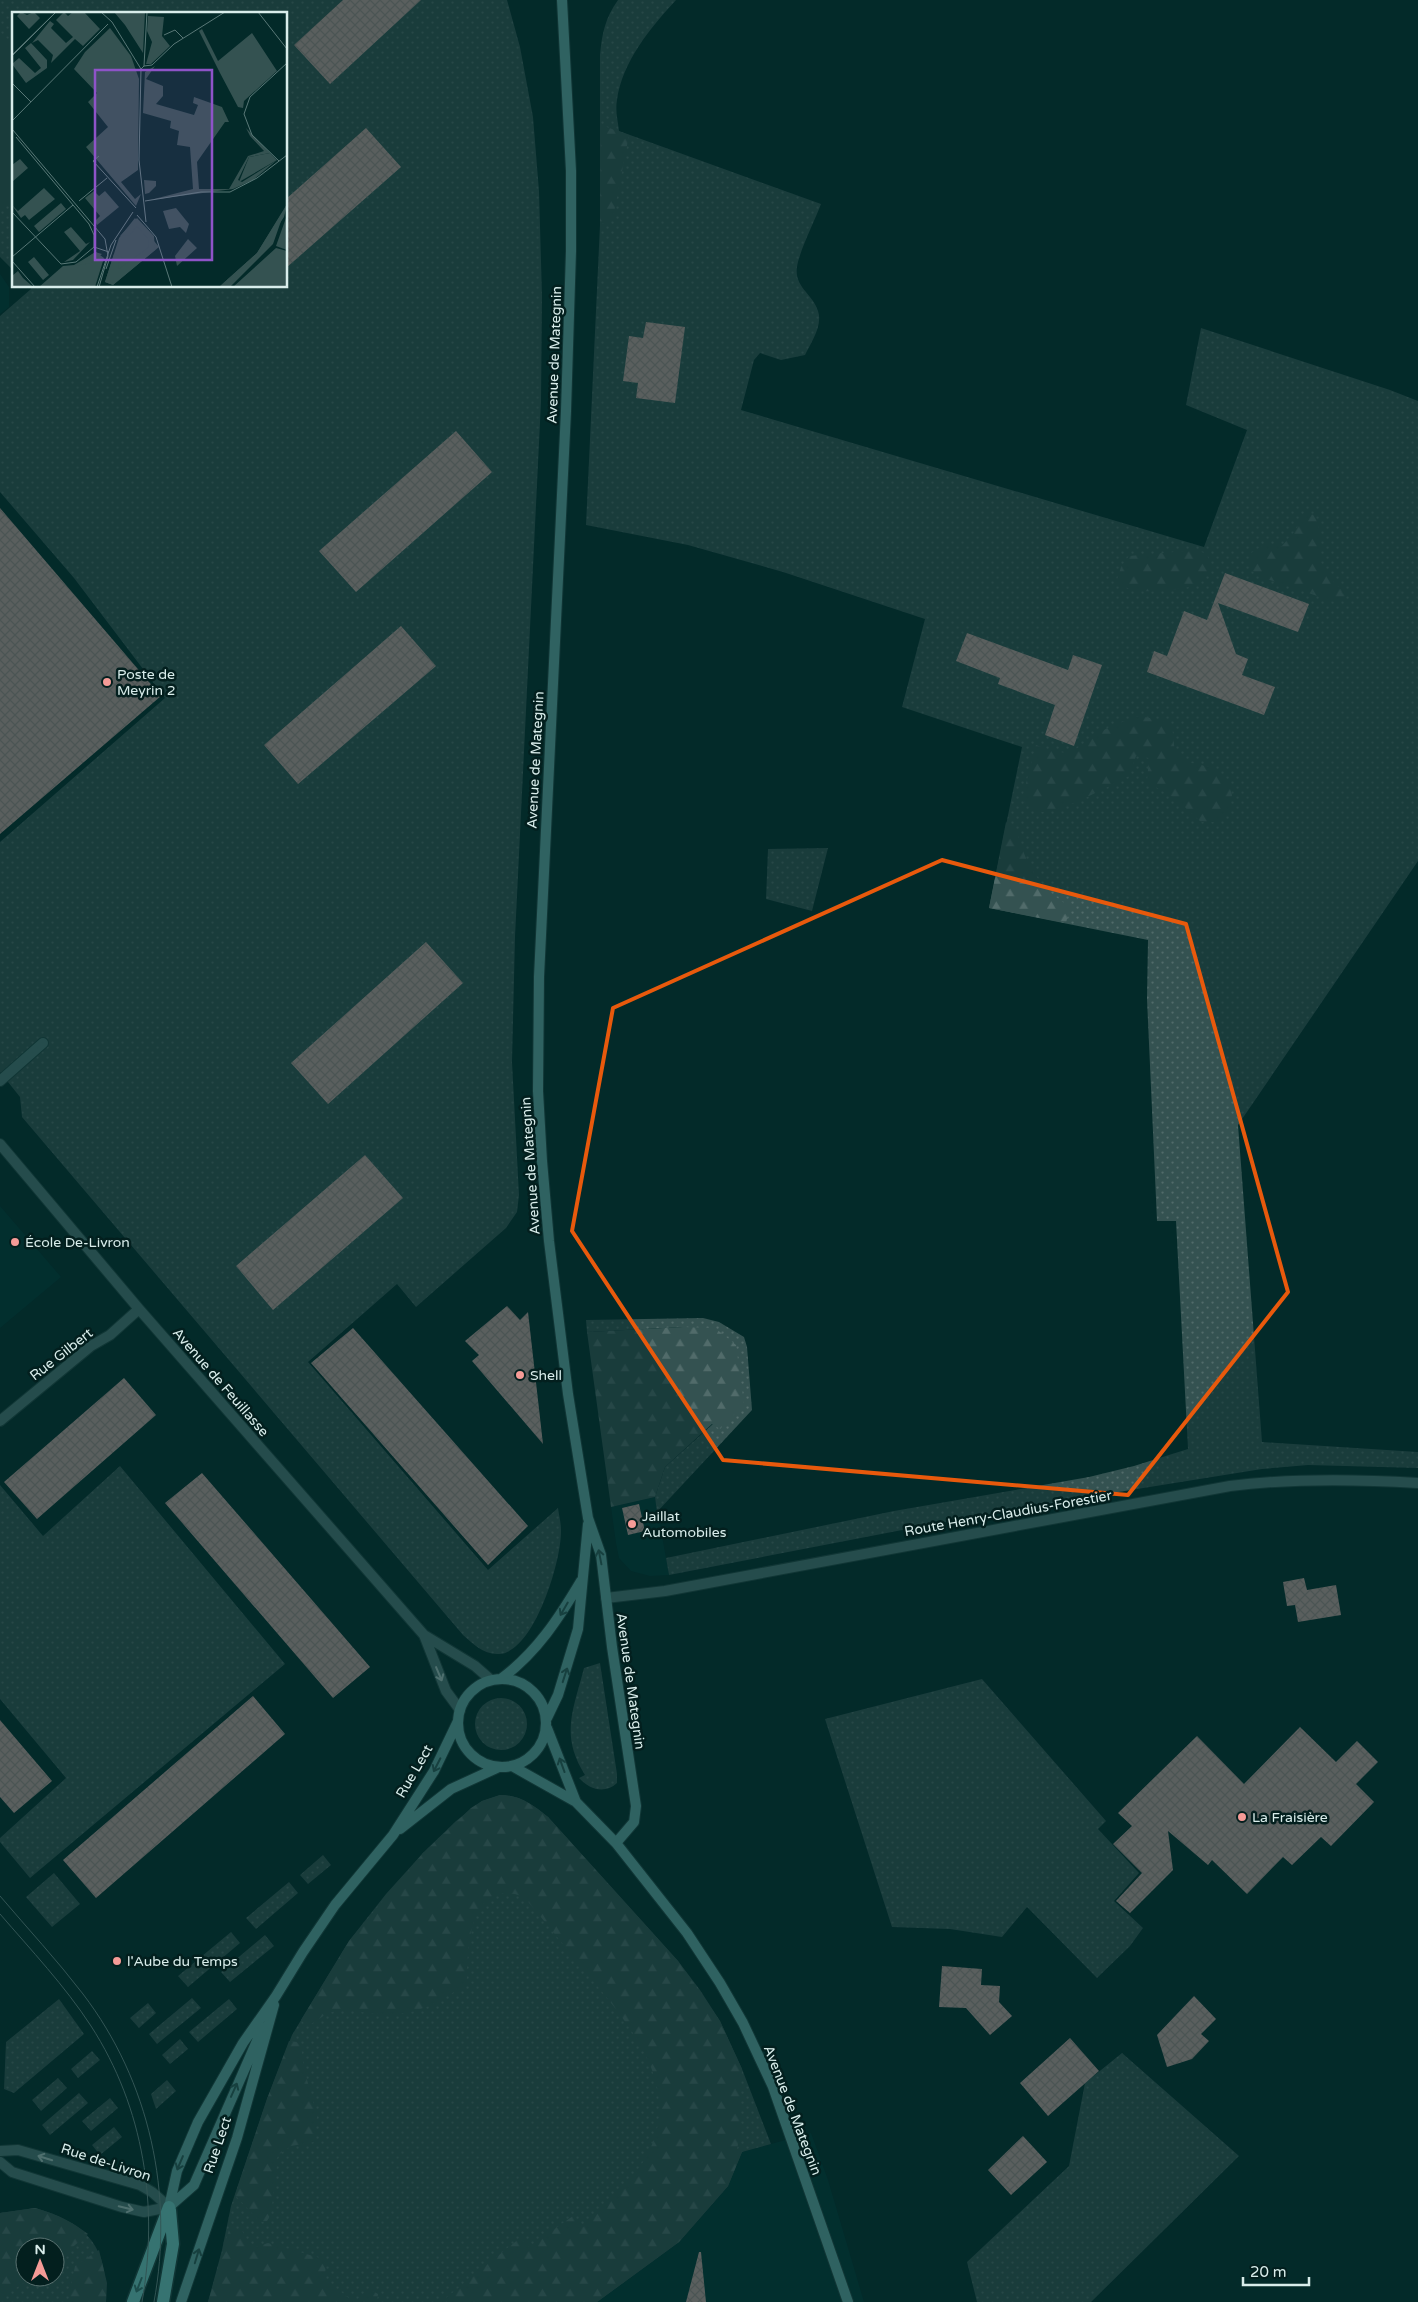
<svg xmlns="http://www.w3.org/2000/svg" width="1418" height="2302" viewBox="0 0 1418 2302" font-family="'Varela Round',sans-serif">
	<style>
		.built { fill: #003534 }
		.green { fill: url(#green-dots); fill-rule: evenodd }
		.forest { fill: url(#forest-firs) }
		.pitch { fill: #345251 }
		.building { fill: url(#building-cross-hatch) }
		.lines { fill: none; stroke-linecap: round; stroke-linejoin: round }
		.street-casing { stroke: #214544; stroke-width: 12 }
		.secondary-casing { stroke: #214544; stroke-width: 12 }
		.primary-casing { stroke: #214544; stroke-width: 15 }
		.street { stroke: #4f7775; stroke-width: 10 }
		.secondary { stroke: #64a7a4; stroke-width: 10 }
		.primary { stroke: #73cdc8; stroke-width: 12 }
		.tram { stroke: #6b8988; stroke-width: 1 }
		.oneway { stroke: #2f5c5a }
		.oneway2 { stroke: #a9c4c2 }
		.oneway3 { stroke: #3b7673 }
		.marked { fill: none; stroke: #e8590c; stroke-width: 4; stroke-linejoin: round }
		.poi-dot { fill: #f59b97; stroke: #031f1e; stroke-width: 2 }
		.labels { text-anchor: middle; stroke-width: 5; stroke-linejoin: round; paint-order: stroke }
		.street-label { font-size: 14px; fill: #d9edeb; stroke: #031f1e }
		.poi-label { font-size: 14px; fill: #d9edeb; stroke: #031f1e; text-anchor: start }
		.inset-road { fill: none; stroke: #597877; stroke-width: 1 }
		.view { fill: #8e53c8; fill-opacity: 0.15; stroke: #8e53c8; stroke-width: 2.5 }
		.inset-edge { fill: none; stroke: #d9edeb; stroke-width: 2.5 }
	</style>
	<defs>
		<pattern id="green-dots" width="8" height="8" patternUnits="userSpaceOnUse" patternTransform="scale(1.25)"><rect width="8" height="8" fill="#345251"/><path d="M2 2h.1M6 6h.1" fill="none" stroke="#516b6a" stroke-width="1.8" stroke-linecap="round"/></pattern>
		<pattern id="forest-firs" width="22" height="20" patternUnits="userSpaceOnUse" patternTransform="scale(1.25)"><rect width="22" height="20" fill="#345251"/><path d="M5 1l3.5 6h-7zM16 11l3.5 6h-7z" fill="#516b6a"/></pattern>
		<pattern id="building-cross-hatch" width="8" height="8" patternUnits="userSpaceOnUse" patternTransform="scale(1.25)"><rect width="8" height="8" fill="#c4a19e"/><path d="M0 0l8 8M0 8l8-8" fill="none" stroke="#a38a88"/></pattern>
	</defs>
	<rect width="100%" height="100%" fill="#032a29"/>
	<!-- built -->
	<path class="built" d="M 0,274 L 9,287 L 9,307 L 0,314 Z
		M 0,1206 L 61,1277 L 0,1328 Z
		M 655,1497 L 666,1558 L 669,1575 L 650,1576 L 631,1571 L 619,1558 L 616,1543 L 611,1507 Z
		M 811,2133 L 828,2180 L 864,2302 L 597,2302 L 679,2242 L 728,2186 L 742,2152 Z"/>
	<!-- green -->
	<path class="green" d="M 0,0 L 507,0 L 520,47 L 533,117 L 539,191 L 542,296 L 541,402 L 515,937 L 512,1062 L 519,1195 L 517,1212 L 506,1228 L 416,1307 L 397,1284 L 308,1362 L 488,1570 L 558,1508 C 559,1515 561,1523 561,1530 C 562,1560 534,1653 499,1654 C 484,1655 473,1644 463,1635 L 22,1117 L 20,1097 L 0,1072 L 0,842 L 165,698 L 74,578 L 0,492 L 0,316 L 31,289 L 29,286 L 286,286 L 286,14 L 14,14 L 14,271 L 0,257 Z
		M 618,0 L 676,0 C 651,27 622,62 617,100 C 615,111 618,121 619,131 L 821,204 C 815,220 799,252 797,267 C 794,287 813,294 818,311 C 823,325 811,343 805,355 L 781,360 L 760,353 L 754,360 L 741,410 L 1204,547 L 1247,430 L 1186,405 L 1201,328 L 1390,390 L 1418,401 L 1418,861 L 1238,1125 L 1262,1442 L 1418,1452 L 1418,1468 L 1308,1465 L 1262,1469 L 1106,1494 L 923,1526 L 669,1575 L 666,1558 L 894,1511 L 1089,1477 L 1134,1466 L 1188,1449 L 1176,1221 L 1157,1221 L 1147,999 L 1148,940 L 989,908 L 1022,747 L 902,707 L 925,619 L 783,572 L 688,545 L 586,525 L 600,225 L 600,55 C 602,34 605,18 618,0 Z
		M 828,848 L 812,911 L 766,899 L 768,849 Z
		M 703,1318 L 719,1322 L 744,1337 L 747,1347 L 752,1410 L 657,1512 L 655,1497 L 665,1467 L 713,1424 L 683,1327 L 587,1332 L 586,1320 Z
		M 120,1466 L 285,1664 L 30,1878 L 0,1842 L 0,1838 L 66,1778 L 0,1699 L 0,1485 L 43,1536 Z
		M 600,1663 L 617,1774 L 617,1783 C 605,1794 590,1790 579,1778 L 585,1775 C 560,1735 573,1711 584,1668 Z
		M 982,1679 L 1106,1821 L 1098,1829 L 1139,1873 L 1114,1901 L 1143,1928 L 1130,1946 L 1097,1978 L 1027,1907 L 1002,1937 L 950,1929 L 892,1927 L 825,1719 Z
		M475 1724a26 26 0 1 1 52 0a26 26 0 1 1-52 0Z
		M 500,1795 C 520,1795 533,1805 548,1817 L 678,1961 L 700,1990 L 720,2021 L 742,2069 L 771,2144 L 742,2152 L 728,2186 L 679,2242 L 597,2302 L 208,2302 L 222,2250 L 231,2206 L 267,2099 L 292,2035 L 349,1941 L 386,1894 L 423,1853 L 456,1821 L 482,1801 Z
		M 323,1855 L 331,1865 L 308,1884 L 300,1875 Z
		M 54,1873 L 80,1904 L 52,1927 L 26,1897 Z
		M 289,1882 L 298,1893 L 256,1929 L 246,1918 Z
		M 231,1932 L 240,1943 L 188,1987 L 178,1976 Z
		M 265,1935 L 274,1946 L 230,1982 L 221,1972 Z
		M 192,1998 L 201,2008 L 157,2044 L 149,2034 Z
		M 59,1999 L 84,2034 L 14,2093 L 4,2089 L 6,2042 Z
		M 229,1999 L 237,2009 L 198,2042 L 189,2032 Z
		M 148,2003 L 156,2013 L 139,2028 L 130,2018 Z
		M 180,2039 L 188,2049 L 170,2064 L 162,2055 Z
		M 92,2051 L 100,2060 L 78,2078 L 71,2069 Z
		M 1122,2053 L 1239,2156 L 1091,2302 L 977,2302 L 967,2262 L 1069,2166 L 1085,2083 Z
		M 58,2078 L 67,2088 L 41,2111 L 32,2100 Z
		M 167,2080 L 176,2091 L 156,2109 L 151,2094 Z
		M 79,2093 L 88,2103 L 50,2135 L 42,2125 Z
		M 110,2098 L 118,2108 L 91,2131 L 82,2121 Z
		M 114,2127 L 122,2137 L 100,2155 L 92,2145 Z
		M 35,2208 C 88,2223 108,2247 106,2302 L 0,2302 L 0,2213 ZM 25,2247 L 55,2247 L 55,2277 L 25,2277 Z"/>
	<!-- forest -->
	<path class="forest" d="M 601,125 L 629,135 L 613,218 L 600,225 Z
		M 1304,513 L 1315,515 L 1321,535 L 1320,561 L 1335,584 L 1349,595 L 1335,602 L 1258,576 L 1250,569 L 1251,553 L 1264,545 L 1282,546 L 1296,530 Z
		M 1196,550 L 1207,554 L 1211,568 L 1199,585 C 1173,590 1140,597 1116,583 L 1121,567 L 1129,556 Z
		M 1139,716 L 1161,720 L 1172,725 L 1175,754 L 1191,763 L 1211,767 L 1227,779 L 1232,795 L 1229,810 L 1217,822 L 1201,822 L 1176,799 L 1147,782 L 1149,758 L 1136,756 L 1129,776 C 1108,786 1068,809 1045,812 C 1036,813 1027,806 1022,799 L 1036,745 C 1071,759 1071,752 1099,733 C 1110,725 1126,721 1139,716 Z
		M 1006,822 C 1019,834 1018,835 1023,851 C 1032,875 1047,894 1070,906 L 1066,923 L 989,908 Z
		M 683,1327 L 715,1328 L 736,1345 L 744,1404 L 720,1429 L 712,1424 L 665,1467 L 655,1497 L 611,1507 L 587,1332 Z
		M 500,1795 C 520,1795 533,1805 548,1817 L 678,1961 L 720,2021 L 742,2069 L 739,2118 L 742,2125 L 737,2149 L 742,2152 L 728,2186 L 679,2242 L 597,2302 L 441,2302 L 520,2238 L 529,2247 L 573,2216 L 583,2227 C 607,2203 636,2180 650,2149 C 682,2081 625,2020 585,1971 C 564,1946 545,1921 524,1897 C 469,1876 467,1948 467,1984 C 436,2003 417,2017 378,2014 C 364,2013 351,2009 336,2011 C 324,2012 315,2025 306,2025 L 301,2020 L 349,1941 L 423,1853 L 471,1808 L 482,1801 Z
		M 289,2041 L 297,2042 L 301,2046 L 304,2069 L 317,2116 L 314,2142 L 291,2146 L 278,2155 L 271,2214 L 267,2221 L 260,2222 L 235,2195 L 267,2099 Z
		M 35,2208 C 56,2214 71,2221 88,2234 L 55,2262 L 55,2247 L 25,2247 L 25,2277 L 33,2277 L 8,2293 L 0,2301 L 0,2213 Z
		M 241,2229 L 252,2248 L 268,2243 L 327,2260 L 324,2279 L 354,2302 L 369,2289 L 378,2294 L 377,2302 L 208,2302 L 229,2230 Z
		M 99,2250 L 107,2283 L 106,2302 L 68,2302 L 75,2266 Z"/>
	<!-- pitch -->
	<path class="pitch" d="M 0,32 L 14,45 L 14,194 L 0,208 Z"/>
	<!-- building -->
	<path class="building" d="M 343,0 L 421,0 L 330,84 L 294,45 Z
		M 366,128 L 401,167 L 286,268 L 286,199 Z
		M 646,322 L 685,327 L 675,403 L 636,398 L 638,383 L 623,381 L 629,336 L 643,338 Z
		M 456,431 L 492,472 L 356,592 L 319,551 Z
		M 0,508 L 161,696 L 0,834 Z
		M 1225,573 L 1309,604 L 1298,632 L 1218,603 L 1236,654 L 1248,659 L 1242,675 L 1275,687 L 1264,715 L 1147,672 L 1154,651 L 1167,656 L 1184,611 L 1207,620 Z
		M 401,626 L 436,666 L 298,784 L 264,745 Z
		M 967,633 L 1068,670 L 1073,655 L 1102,665 L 1074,746 L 1045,735 L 1055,705 L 998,684 L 1000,678 L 956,661 Z
		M 426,942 L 463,983 L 328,1104 L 291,1063 Z
		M 365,1155 L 403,1198 L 273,1310 L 236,1266 Z
		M 507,1306 L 520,1320 L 528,1312 L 543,1444 L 472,1361 L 479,1355 L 465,1341 Z
		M 353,1328 L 528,1526 L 488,1565 L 311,1363 Z
		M 124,1378 L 156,1415 L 37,1519 L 4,1482 Z
		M 202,1473 L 370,1667 L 333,1698 L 165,1503 Z
		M 639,1504 L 645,1531 L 628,1535 L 622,1508 Z
		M 1304,1578 L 1307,1590 L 1336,1585 L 1341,1615 L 1298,1622 L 1295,1605 L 1287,1606 L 1283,1582 Z
		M 253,1696 L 285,1734 L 96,1898 L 63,1860 Z
		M 0,1720 L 52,1781 L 14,1813 L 0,1797 Z
		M 1300,1727 L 1336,1762 L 1357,1741 L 1378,1762 L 1356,1784 L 1374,1802 L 1331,1846 L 1321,1837 L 1292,1865 L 1283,1857 L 1247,1894 L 1212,1860 L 1208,1865 L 1168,1831 L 1173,1870 L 1130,1913 L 1116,1901 L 1142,1873 L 1113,1844 L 1132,1826 L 1118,1813 L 1197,1736 L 1244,1784 Z
		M 942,1966 L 982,1969 L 981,1985 L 1000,1986 L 999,2002 L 1012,2016 L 990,2035 L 966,2008 L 939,2007 Z
		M 1194,1996 L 1216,2019 L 1201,2034 L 1209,2041 L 1192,2059 L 1167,2067 L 1157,2035 Z
		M 1070,2038 L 1099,2071 L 1048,2116 L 1020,2083 Z
		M 1023,2136 L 1047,2162 L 1011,2195 L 988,2170 Z
		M 699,2252 L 701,2252 L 706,2302 L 686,2302 Z"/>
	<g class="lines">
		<defs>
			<path id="street" d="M 0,1081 L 43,1043
				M 0,1144 L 139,1309 L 424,1635 L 475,1666 L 491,1680
				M 0,1421 L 91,1346 L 110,1335 L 139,1309
				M 606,1598 L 665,1591 L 1230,1486 C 1293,1478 1354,1479 1418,1483
				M 424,1635 L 446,1691 L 460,1710
				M 0,2151 L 18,2150 L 140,2185 L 152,2192 L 169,2207
				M 0,2162 L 12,2172 L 122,2207 L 144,2212 L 169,2207"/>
			<path id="secondary" d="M 562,0 L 571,171 L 571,251 L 566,411 L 539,977 L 538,1091 L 542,1161 L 549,1241 L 568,1394 L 588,1518 L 601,1555 L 612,1647 L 636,1806 L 634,1822 L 616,1843
				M 502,1678 C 537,1652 559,1618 581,1581
				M458 1723a44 44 0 1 1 88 0a44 44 0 1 1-88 0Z
				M 547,1718 L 558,1695 L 578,1629 L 588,1524
				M 547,1728 L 576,1802
				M 512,1766 L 576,1802 L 616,1843 L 687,1933 L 720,1983 L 743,2023 L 773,2087 L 848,2302
				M 400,1829 L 451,1789 L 499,1767
				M 169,2207 L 177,2171 L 198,2122 L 243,2043 L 276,1996 L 303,1952 L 335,1905 L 393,1835 L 434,1771 L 458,1721
				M 169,2207 L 194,2185 L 263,2027
				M 181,2302 L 237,2138 L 274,2005"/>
			<path id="primary" d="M 133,2302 L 169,2207
				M 163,2302 L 173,2244 L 170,2210"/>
		</defs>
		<!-- street casing -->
		<use href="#street" class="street-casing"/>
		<!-- secondary casing -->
		<use href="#secondary" class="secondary-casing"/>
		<!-- primary casing -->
		<use href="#primary" class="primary-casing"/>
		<!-- street -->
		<use href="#street" class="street"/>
		<!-- secondary -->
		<use href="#secondary" class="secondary"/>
		<!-- primary -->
		<use href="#primary" class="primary"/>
		<!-- tram -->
		<path class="tram" d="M 0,1896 C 28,1929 57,1960 83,1994 C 150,2082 174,2194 154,2302
			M 0,1914 C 31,1950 65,1986 91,2026 C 144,2108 159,2206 142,2302"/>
	</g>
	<!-- one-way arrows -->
	<defs><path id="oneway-shaft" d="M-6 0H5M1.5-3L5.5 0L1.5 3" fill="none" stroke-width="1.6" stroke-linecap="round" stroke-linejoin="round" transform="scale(1.25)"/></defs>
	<g class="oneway">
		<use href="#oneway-shaft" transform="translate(600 1557) rotate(-101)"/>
		<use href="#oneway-shaft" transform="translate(564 1609) rotate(120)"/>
		<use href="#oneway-shaft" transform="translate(565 1675) rotate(-72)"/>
		<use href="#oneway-shaft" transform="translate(437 1765) rotate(117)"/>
		<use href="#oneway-shaft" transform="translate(562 1765) rotate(-110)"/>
		<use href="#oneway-shaft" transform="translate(234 2090) rotate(-66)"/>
		<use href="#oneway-shaft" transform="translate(180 2163) rotate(113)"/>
		<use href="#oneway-shaft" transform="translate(197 2256) rotate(-73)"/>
	</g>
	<g class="oneway2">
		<use href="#oneway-shaft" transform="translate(439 1674) rotate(67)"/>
		<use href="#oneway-shaft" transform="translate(45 2158) rotate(-163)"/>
		<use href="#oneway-shaft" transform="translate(126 2208) rotate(14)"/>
	</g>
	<use class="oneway3" href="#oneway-shaft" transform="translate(139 2285) rotate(111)"/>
	<!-- marked area -->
	<path d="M0 0H1418V2302H0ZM 942,860 L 1186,924 L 1288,1292 L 1128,1495 L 723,1460 L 572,1231 L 613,1008 Z" fill="#032a29" fill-opacity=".55" fill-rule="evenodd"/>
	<path class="marked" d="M 942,860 L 1186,924 L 1288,1292 L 1128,1495 L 723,1460 L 572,1231 L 613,1008 Z"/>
	<!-- markers -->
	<g class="poi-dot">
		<circle cx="107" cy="682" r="5"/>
		<circle cx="15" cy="1242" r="5"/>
		<circle cx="520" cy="1375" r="5"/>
		<circle cx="632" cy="1524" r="5"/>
		<circle cx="1242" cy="1817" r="5"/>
		<circle cx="117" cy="1961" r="5"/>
	</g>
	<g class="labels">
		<!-- street labels -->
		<g class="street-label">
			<text transform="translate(554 355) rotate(-88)" y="5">Avenue de Mategnin</text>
			<text transform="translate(535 760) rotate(-87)" y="5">Avenue de Mategnin</text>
			<text transform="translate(530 1166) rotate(-94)" y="5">Avenue de Mategnin</text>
			<text transform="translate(61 1354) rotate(-38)" y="5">Rue Gilbert</text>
			<text transform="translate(221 1382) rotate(49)" y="5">Avenue de Feuillasse</text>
			<text transform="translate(1008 1513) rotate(-10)" y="5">Route Henry-Claudius-Forestier</text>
			<text transform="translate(631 1681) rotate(82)" y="5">Avenue de Mategnin</text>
			<text transform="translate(414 1771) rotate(-60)" y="5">Rue Lect</text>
			<text transform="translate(793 2110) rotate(69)" y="5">Avenue de Mategnin</text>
			<text transform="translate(217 2145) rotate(-71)" y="5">Rue Lect</text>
			<text transform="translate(106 2162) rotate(18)" y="5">Rue de-Livron</text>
		</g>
		<!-- poi labels -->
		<g class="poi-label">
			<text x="117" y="679">Poste de<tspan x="117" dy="16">Meyrin 2</tspan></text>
			<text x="25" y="1247">École De-Livron</text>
			<text x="530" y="1380">Shell</text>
			<text x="642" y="1521">Jaillat<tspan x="642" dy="16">Automobiles</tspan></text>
			<text x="1252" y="1822">La Fraisière</text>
			<text x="127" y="1966">l'Aube du Temps</text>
		</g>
	</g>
	<!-- overview -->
	<g transform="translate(12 12)">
		<rect width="275" height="275" fill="#032a29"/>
		<path d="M 9,0 L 15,3 L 22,0 L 28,6 L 17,17 L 5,4 ZM 52,0 L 56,4 L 61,0 L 72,0 L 88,17 L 71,34 L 63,27 L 39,51 L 41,43 L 26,28 L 20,31 L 38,9 L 42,12 L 39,16 L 54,31 L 61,25 L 44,8 ZM 102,0 L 133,0 L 131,41 L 113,13 ZM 136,4 L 152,5 L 150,24 L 158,34 L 139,52 L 134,52 L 140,30 L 135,19 ZM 98,16 L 119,44 L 127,67 L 126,158 L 109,170 L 123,187 L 129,182 L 124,194 L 74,135 L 96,115 L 76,90 L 85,81 L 62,57 L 73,40 ZM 19,31 L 35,48 L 35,56 L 14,71 L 0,52 L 7,46 L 23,61 L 29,56 L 13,36 ZM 143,54 L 134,67 L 151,74 L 151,84 L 144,92 L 182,103 L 186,93 L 181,91 L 182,85 L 210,95 L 217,110 L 213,110 L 185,150 L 187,177 L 217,177 L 236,144 L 252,139 L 238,124 L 234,116 L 258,141 L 237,145 L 226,168 L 230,170 L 265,148 L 241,168 L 221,177 L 138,188 L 181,177 L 178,135 L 165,133 L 167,119 L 158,116 L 159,109 L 131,101 L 133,60 ZM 8,147 L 16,156 L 0,170 L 0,153 ZM 32,176 L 43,187 L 17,208 L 13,203 L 9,206 L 0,193 L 6,199 ZM 82,179 L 87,184 L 93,179 L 107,195 L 85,213 L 83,209 L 88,204 L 73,186 ZM 49,191 L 54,197 L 27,220 L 22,214 ZM 275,192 L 261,232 L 218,275 L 207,275 L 245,241 ZM 164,196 L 177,212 L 174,221 L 168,215 L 157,217 L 151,199 ZM 275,203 L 275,238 L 264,234 ZM 123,206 L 147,235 L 101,273 L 93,270 L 107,226 ZM 59,215 L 74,232 L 78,230 L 61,248 L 52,250 L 68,239 L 52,220 ZM 176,227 L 185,236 L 165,254 L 163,244 ZM 264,236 L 275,239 L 275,275 L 221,275 ZM 84,240 L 92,246 L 83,275 L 27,275 L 51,254 L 62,253 ZM 22,245 L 37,263 L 31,268 L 16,250 ZM 6,259 L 11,266 L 20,274 L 0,274 L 0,264 Z" fill="#345251"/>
		<path d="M 190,17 L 206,49 L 240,21 L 265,59 L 232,89 L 231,96 L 226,95 L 208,61 L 187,19 ZM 258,141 L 265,148 L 227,170 L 237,145 ZM 132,168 L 144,169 L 144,174 L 137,181 L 133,182 ZM 275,193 L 272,205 L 246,244 L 207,275 L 245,241 ZM 125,206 L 142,224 L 143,238 L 101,273 L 93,270 L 102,242 L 114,247 L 106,251 L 107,257 L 137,235 L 136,227 L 125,214 L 118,223 L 108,224 ZM 83,240 L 90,242 L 79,251 L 63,254 Z" fill="#345251"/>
		<path d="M74 66a7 7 0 1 1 14 0a7 7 0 1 1-14 0Z" fill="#345251"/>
		<path class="inset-road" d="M 89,0 L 100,10 L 129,57 L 132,54 L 135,0M 246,0 L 275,37M 152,23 L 163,18 L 171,26M 0,43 L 44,0M 0,44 L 44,0M 132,54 L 140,53 L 162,32 L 213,0M 129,57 L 127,148 L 134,210M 0,71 L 19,90M 0,109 L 96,12M 0,117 L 93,227 L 96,244 L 87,275M 4,125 L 77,212 L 82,223 L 82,235M 87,144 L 81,149 L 124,196M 267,149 L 240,123 L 232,102 L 238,85 L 275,51M 67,189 L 95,166M 133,189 L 189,180 L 218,180 L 245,166 L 275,143M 0,200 L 49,252 L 64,250 L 82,235M 125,203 L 144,225 L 160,275M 82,235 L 97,240M 0,245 L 61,193M 0,249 L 23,275M 94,257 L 104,228M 85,275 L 99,233 L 121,200"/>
		<path class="view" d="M 83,58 L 200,58 L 200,248 L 83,248 Z"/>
		<rect width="275" height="275" class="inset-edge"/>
	</g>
	<!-- north arrow -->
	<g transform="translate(40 2262)"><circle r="24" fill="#031f1e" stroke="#597170"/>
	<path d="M0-4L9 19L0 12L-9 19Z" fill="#f59b97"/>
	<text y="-8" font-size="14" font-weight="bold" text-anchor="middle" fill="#d9edeb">N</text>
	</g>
	<!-- scale -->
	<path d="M1243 2277v8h66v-8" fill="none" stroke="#d9edeb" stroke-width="2.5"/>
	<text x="1250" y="2277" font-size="15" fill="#d9edeb" stroke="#031f1e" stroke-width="4" paint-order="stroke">20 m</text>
</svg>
